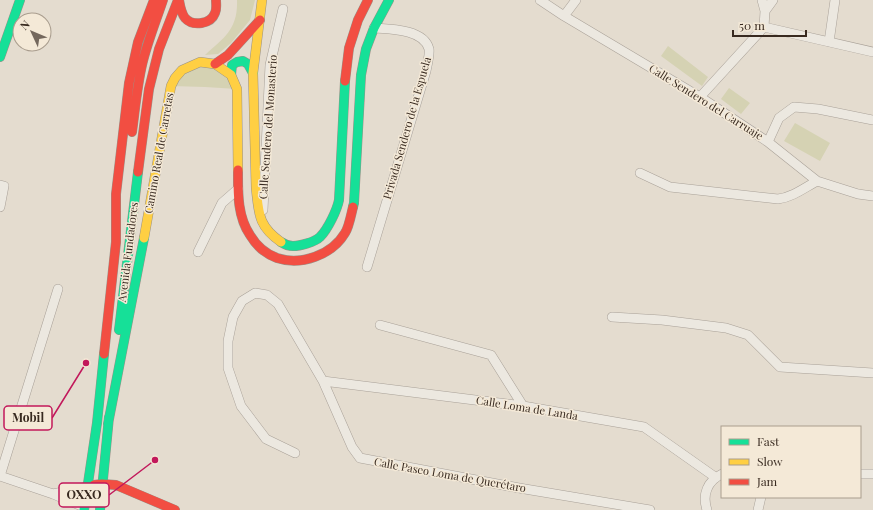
<svg xmlns="http://www.w3.org/2000/svg" width="873" height="510" viewBox="0 0 873 510" font-family="'Playfair Display',serif">
	<style>
		.green { fill: #d5d2b3 }
		.lines { fill: none; stroke-linecap: round; stroke-linejoin: round }
		.street-casing { stroke: #a9a198; stroke-width: 10 }
		.fast-casing { stroke: #999188; stroke-width: 10 }
		.slow-casing { stroke: #999188; stroke-width: 10 }
		.jam-casing { stroke: #999188; stroke-width: 10 }
		.street { stroke: #ece8e0; stroke-width: 9 }
		.fast { stroke: #16e098; stroke-width: 9 }
		.slow { stroke: #ffcf43; stroke-width: 9 }
		.jam { stroke: #f24e42; stroke-width: 9 }
		.labels { text-anchor: middle; stroke-width: 3; stroke-linejoin: round; paint-order: stroke }
		.street-label { font-size: 11px; fill: #382a20; stroke: #f4e9d7 }
		.leader { fill: none; stroke: #c2185b; stroke-width: 1.5 }
		.callout-dot { fill: #c2185b; stroke: #f4e9d7; stroke-width: 1.5 }
		.callout { fill: #f4e9d7; stroke: #c2185b; stroke-width: 1.5 }
		.callout-label { font-size: 12px; text-anchor: middle; font-weight: bold; fill: #382a20 }
	</style>
	<rect width="100%" height="100%" fill="#e4dccf"/>
	<!-- green -->
	<path class="green" d="M 237,0 L 255,0 L 250,20 L 231,43 L 218,54 L 205,55 C 225,37 238,29 237,0 Z
		M 668,46 L 708,77 L 702,86 L 661,56 Z
		M 215,64 L 237,89 L 205,87 L 171,86 L 182,70 Z
		M 729,88 L 750,103 L 741,114 L 721,99 Z
		M 795,123 L 830,143 L 820,161 L 784,141 Z"/>
	<g class="lines">
		<defs>
			<path id="street" d="M 540,0 L 564,16 L 700,97 L 768,142 L 817,181 L 858,194 L 873,196
				M 765,11 L 773,0
				M 564,16 L 576,0
				M 764,27 L 873,52
				M 829,42 L 835,0
				M 700,97 L 764,27 L 765,11 L 762,0
				M 768,142 L 779,118 L 794,107 L 818,109 L 873,120
				M 640,173 L 670,187 L 778,199 C 793,197 804,188 817,181
				M 0,185 L 4,186 L 0,207
				M 263,210 L 270,65 L 283,9
				M 198,252 L 222,203 L 238,189
				M 367,267 L 426,71 C 427,66 430,54 429,49 C 424,29 390,29 374,28
				M 612,317 L 662,320 L 726,328 L 748,335 L 780,367 L 873,373
				M 380,325 L 491,355 L 523,406
				M 323,381 L 523,406 L 644,427 L 715,477
				M 295,453 L 266,439 L 241,406 L 228,368 L 228,341 L 233,317 L 242,301 L 255,293 L 267,295 L 278,304 L 323,381 L 352,447 L 360,458 L 519,488 L 650,510
				M 860,474 L 873,474
				M 0,476 L 58,289
				M 0,476 L 53,494 L 84,507
				M 53,494 L 87,487
				M 707,510 C 702,495 707,481 722,474
				M 758,510 L 761,497"/>
			<path id="fast" d="M 0,57 L 20,0
				M 231,75 L 232,65 L 237,62 L 243,61 L 248,64 L 253,73
				M 353,207 L 354,203 L 361,75 L 366,49 L 374,28 L 389,0
				M 281,242 C 284,244 289,246 293,246 C 300,246 315,242 320,237 C 328,229 337,210 339,200 L 345,81
				M 119,330 L 138,172
				M 108,424 L 144,238
				M 84,510 L 97,423 L 104,354
				M 100,510 L 109,417"/>
			<path id="slow" d="M 262,0 L 253,73 L 256,188 C 259,214 258,226 281,242
				M 144,238 L 171,86 L 175,78 L 182,70 L 200,62 L 215,64 L 231,75 L 237,89 L 238,170"/>
			<path id="jam" d="M 179,0 C 180,6 181,13 185,18 C 193,27 211,24 215,13 C 217,9 216,4 216,0
				M 215,64 L 228,55 L 260,20
				M 345,81 L 349,48 L 358,20 L 368,0
				M 132,132 C 135,110 137,87 142,65 C 147,43 156,21 163,0
				M 238,170 C 238,191 237,216 250,235 C 256,245 266,254 277,258 C 301,266 332,255 345,233 C 349,227 351,215 353,207
				M 138,172 L 149,89 L 159,49 L 178,0
				M 104,354 L 116,242 L 116,194 L 129,83 L 138,42 L 154,0
				M 94,485 L 102,484 L 116,485 L 175,510"/>
		</defs>
		<!-- street casing -->
		<use href="#street" class="street-casing"/>
		<!-- fast casing -->
		<use href="#fast" class="fast-casing"/>
		<!-- slow casing -->
		<use href="#slow" class="slow-casing"/>
		<!-- jam casing -->
		<use href="#jam" class="jam-casing"/>
		<!-- street -->
		<use href="#street" class="street"/>
		<!-- fast -->
		<use href="#fast" class="fast"/>
		<!-- slow -->
		<use href="#slow" class="slow"/>
		<!-- jam -->
		<use href="#jam" class="jam"/>
	</g>
	<g class="labels">
		<!-- street labels -->
		<g class="street-label">
			<text transform="translate(706 102) rotate(32)" y="4">Calle Sendero del Carruaje</text>
			<text transform="translate(268 127) rotate(-86)" y="4">Calle Sendero del Monasterio</text>
			<text transform="translate(407 128) rotate(-74)" y="4">Privada Sendero de la Espuela</text>
			<text transform="translate(159 153) rotate(-80)" y="4">Camino Real de Carretas</text>
			<text transform="translate(128 252) rotate(-83)" y="4">Avenida Fundadores</text>
			<text transform="translate(527 408) rotate(9)" y="4">Calle Loma de Landa</text>
			<text transform="translate(450 475) rotate(10)" y="4">Calle Paseo Loma de Querétaro</text>
		</g>
	</g>
	<!-- callouts -->
	<path class="leader" d="M86 363L52 418M155 460L109 495"/>
	<g class="callout-dot">
		<circle cx="86" cy="363" r="4"/>
		<circle cx="155" cy="460" r="4"/>
	</g>
	<g class="callout">
		<rect x="4" y="406" width="48" height="24" rx="4"/>
		<rect x="59" y="483" width="50" height="24" rx="4"/>
	</g>
	<g class="callout-label">
		<text x="28" y="422">Mobil</text>
		<text x="84" y="499">OXXO</text>
	</g>
	<!-- legend -->
	<rect x="721" y="426" width="140" height="72" fill="#f4e9d7" stroke="#a99d8e"/>
	<rect x="729" y="439" width="20" height="6" fill="#16e098" stroke="#a99d8e"/>
	<text x="757" y="446" font-size="12" fill="#382a20">Fast</text>
	<rect x="729" y="459" width="20" height="6" fill="#ffcf43" stroke="#a99d8e"/>
	<text x="757" y="466" font-size="12" fill="#382a20">Slow</text>
	<rect x="729" y="479" width="20" height="6" fill="#f24e42" stroke="#a99d8e"/>
	<text x="757" y="486" font-size="12" fill="#382a20">Jam</text>
	<!-- north arrow -->
	<g transform="translate(32 32) rotate(314)"><circle r="19" fill="#f4e9d7" stroke="#a99d8e"/>
	<path d="M0-3L7 15L0 10L-7 15Z" fill="#74685d"/>
	<text y="-6" font-size="11" font-weight="bold" text-anchor="middle" fill="#382a20">N</text>
	</g>
	<!-- scale -->
	<path d="M733 30v6h73v-6" fill="none" stroke="#382a20" stroke-width="2"/>
	<text x="739" y="30" font-size="12" fill="#382a20" stroke="#f4e9d7" stroke-width="3" paint-order="stroke">50 m</text>
</svg>
